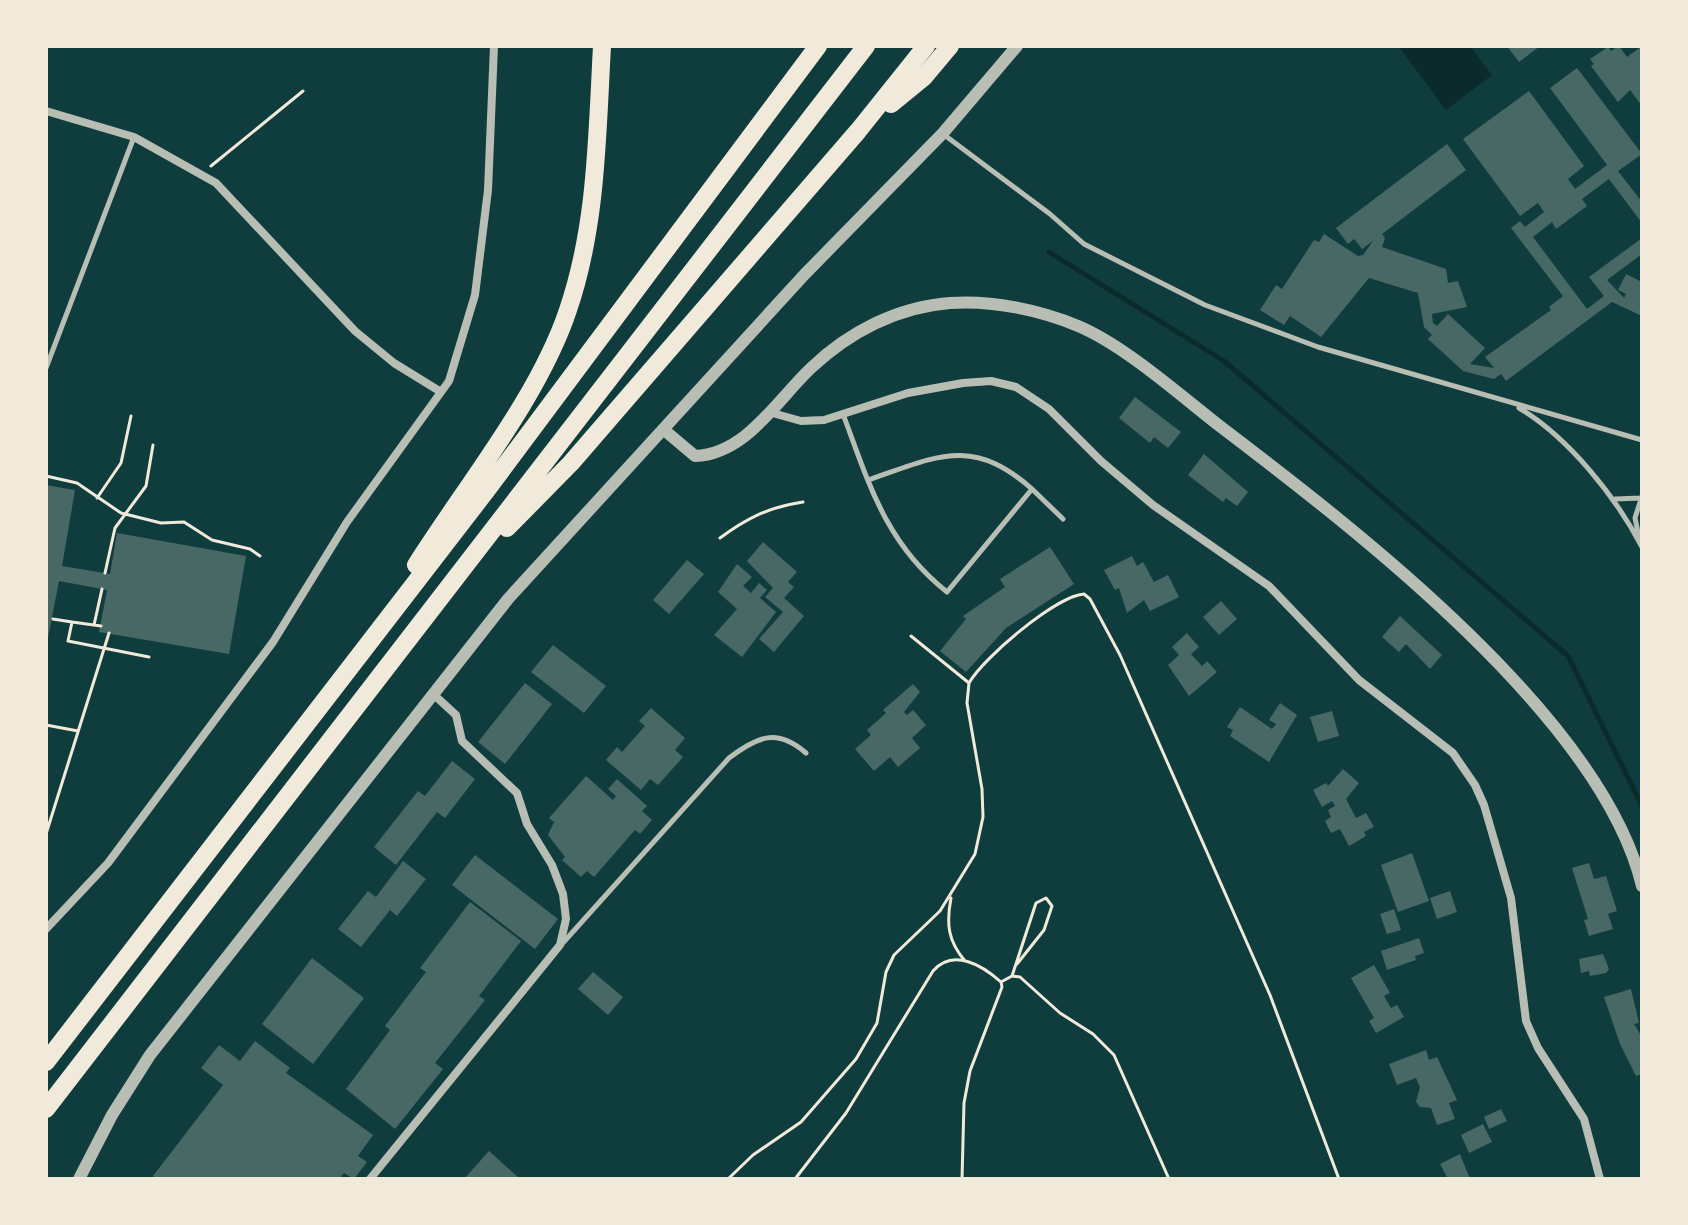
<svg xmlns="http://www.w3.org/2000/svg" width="1688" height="1225" viewBox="0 0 1688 1225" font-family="Literata,serif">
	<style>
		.water { fill: #0a2a2b }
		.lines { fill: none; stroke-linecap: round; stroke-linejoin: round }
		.stream { stroke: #0a2a2b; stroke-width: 5 }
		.building { fill: #486865 }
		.path { stroke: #f1e9da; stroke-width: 3 }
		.service { stroke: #b8beb3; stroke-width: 5 }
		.minor { stroke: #b8beb3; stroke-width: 8 }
		.tertiary { stroke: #b8beb3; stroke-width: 12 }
		.motorway { stroke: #f1e9da; stroke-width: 18 }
	</style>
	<rect width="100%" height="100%" fill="#0f3d3e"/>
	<!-- water -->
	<path class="water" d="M 1470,46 L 1492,75 L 1446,110 L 1399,47 Z"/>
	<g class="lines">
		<!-- stream -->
		<path class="stream" d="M 1049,252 L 1224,361 L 1568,656 L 1642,806"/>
	</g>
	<!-- building -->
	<path class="building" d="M 1507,46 L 1540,46 L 1519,62 Z
		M 1619,46 L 1627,57 L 1642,46 L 1642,106 L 1630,90 L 1618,102 L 1591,66 L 1594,64 L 1590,59 L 1608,47 L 1611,51 Z
		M 1577,68 L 1642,154 L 1618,171 L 1642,202 L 1642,223 L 1609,179 L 1582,199 L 1587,206 L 1556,229 L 1552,222 L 1533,237 L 1587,309 L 1604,296 L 1589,277 L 1642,238 L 1642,254 L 1607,280 L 1624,298 L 1626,294 L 1618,290 L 1626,274 L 1642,282 L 1642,316 L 1612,302 L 1506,381 L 1501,374 L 1494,379 L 1463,371 L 1428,339 L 1432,335 L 1424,327 L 1418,293 L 1369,278 L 1321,337 L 1290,316 L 1284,325 L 1260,310 L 1276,285 L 1282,289 L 1314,240 L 1319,242 L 1324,234 L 1358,256 L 1363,255 L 1373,241 L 1362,249 L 1354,239 L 1348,244 L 1336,228 L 1447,144 L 1466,170 L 1382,234 L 1385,238 L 1382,247 L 1446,269 L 1448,283 L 1458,281 L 1467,307 L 1432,314 L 1433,323 L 1437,326 L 1448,314 L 1485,348 L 1470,364 L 1494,368 L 1485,357 L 1551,310 L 1549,307 L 1563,296 L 1511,228 L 1520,221 L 1525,227 L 1544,212 L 1538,203 L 1520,216 L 1463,139 L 1529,91 L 1584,166 L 1568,179 L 1575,189 L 1607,165 L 1550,88 Z
		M 1135,397 L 1181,432 L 1168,448 L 1154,437 L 1150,443 L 1119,418 Z
		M 1204,454 L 1248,492 L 1237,506 L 1226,498 L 1223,502 L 1188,475 Z
		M 46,485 L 75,490 L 62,566 L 110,574 L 117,533 L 246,556 L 229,654 L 99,632 L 107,590 L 59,581 L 46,648 Z
		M 763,542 L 797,572 L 788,582 L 794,587 L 784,598 L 804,616 L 774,652 L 759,639 L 783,612 L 765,597 L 773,588 L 747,561 Z
		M 1050,547 L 1074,584 L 1006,628 L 966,672 L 940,651 L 966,619 L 963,616 L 1005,587 L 1000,579 Z
		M 1132,556 L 1137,566 L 1143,562 L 1154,582 L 1168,575 L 1179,597 L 1150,611 L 1144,600 L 1127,613 L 1119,588 L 1115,590 L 1104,570 Z
		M 687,560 L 704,574 L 669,614 L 653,600 Z
		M 737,564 L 752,577 L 743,586 L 751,593 L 759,583 L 767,590 L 760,598 L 776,612 L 742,657 L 714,635 L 737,609 L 718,592 Z
		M 1221,601 L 1237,619 L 1219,635 L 1203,617 Z
		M 1400,616 L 1442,655 L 1430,669 L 1406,644 L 1399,652 L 1382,637 Z
		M 1187,633 L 1199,647 L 1191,654 L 1202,666 L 1207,661 L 1217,672 L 1189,696 L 1168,665 L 1179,655 L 1172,647 Z
		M 553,645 L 606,686 L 584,713 L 531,672 Z
		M 525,683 L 552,704 L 505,764 L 478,742 Z
		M 913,684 L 920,692 L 904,712 L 907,715 L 913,710 L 926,725 L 912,738 L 920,748 L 898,767 L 890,757 L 874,771 L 855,749 L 871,735 L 867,730 L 886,713 L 883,710 Z
		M 1280,703 L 1297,715 L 1269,762 L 1230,736 L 1233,730 L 1227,727 L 1240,707 L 1272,729 L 1276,724 L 1269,720 Z
		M 651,708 L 685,738 L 675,750 L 683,757 L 658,785 L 650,779 L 641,790 L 606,760 L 617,747 L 622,752 L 645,726 L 639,721 Z
		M 1332,711 L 1339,736 L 1318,742 L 1310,717 Z
		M 452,761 L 475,779 L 445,818 L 437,812 L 396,865 L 374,847 L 418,791 L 425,796 Z
		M 1343,769 L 1359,783 L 1346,799 L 1356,818 L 1366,813 L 1374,827 L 1364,832 L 1366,836 L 1349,846 L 1340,829 L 1331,833 L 1325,821 L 1331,817 L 1328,810 L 1335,806 L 1332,801 L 1322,807 L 1313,790 L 1326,783 L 1328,786 Z
		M 586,776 L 613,800 L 616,796 L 608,789 L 617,779 L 647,806 L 642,811 L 652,820 L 640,834 L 635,830 L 594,877 L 587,871 L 581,877 L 562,860 L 565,857 L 548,835 L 554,822 L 549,818 Z
		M 1412,853 L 1429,901 L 1398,912 L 1381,865 Z
		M 475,855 L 558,919 L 535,949 L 452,885 Z
		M 403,861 L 426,879 L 397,916 L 390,910 L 361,947 L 338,929 L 368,891 L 376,897 Z
		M 1589,863 L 1594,879 L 1606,876 L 1617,911 L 1608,914 L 1613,929 L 1589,936 L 1584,920 L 1588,919 L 1572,868 Z
		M 1450,891 L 1457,912 L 1437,919 L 1430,898 Z
		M 470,902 L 521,941 L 479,996 L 485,1000 L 435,1063 L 443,1069 L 395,1129 L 346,1089 L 390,1030 L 385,1026 L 426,972 L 420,968 Z
		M 1394,909 L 1401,930 L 1387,934 L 1380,914 Z
		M 1419,938 L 1424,953 L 1415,956 L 1416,960 L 1387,970 L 1381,951 Z
		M 1603,954 L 1609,969 L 1606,973 L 1590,976 L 1589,971 L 1581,973 L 1579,959 Z
		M 312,958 L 364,998 L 313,1064 L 262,1024 Z
		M 1374,965 L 1390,993 L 1384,996 L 1391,1008 L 1397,1005 L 1404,1017 L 1376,1033 L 1369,1021 L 1374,1018 L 1351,978 Z
		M 593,972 L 623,997 L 608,1015 L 578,989 Z
		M 1631,989 L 1639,1023 L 1634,1024 L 1642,1037 L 1642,1074 L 1636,1076 L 1620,1044 L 1604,997 Z
		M 255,1041 L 290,1068 L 286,1073 L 373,1135 L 358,1156 L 367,1162 L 354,1179 L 344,1173 L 339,1179 L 157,1179 L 153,1176 L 223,1085 L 201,1068 L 219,1045 L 240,1061 Z
		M 1426,1050 L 1429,1060 L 1437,1057 L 1457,1100 L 1449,1103 L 1455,1119 L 1437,1125 L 1431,1108 L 1420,1107 L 1416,1102 L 1420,1087 L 1416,1078 L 1397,1085 L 1389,1064 Z
		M 1501,1109 L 1507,1121 L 1489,1129 L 1484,1117 Z
		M 1483,1124 L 1492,1142 L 1469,1153 L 1461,1135 Z
		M 489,1151 L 520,1179 L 464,1179 Z
		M 1460,1154 L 1470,1179 L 1448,1179 L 1440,1164 Z"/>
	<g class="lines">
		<!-- path -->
		<path class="path" d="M 211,166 L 303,91
			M 46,476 L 77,483 L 121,513 L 161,523 L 184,522 L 212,540 L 250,549 L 260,556
			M 97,498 L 121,463 L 131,416
			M 720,538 C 747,518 769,507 803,502
			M 105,573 L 115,528 L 146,486 L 153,445
			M 53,619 L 72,622 L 68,641 L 149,657
			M 72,622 L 101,626
			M 94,625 L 102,589
			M 969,683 C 983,658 1056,596 1084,594 L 1090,599 L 1120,655 L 1270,995 L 1339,1179
			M 46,725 L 78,731
			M 46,834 L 109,633
			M 951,898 C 946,924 948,941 965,961
			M 1012,976 L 1036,903 L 1046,898 L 1052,906 L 1044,930 L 1017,964
			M 1001,982 L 1012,976 L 1020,977 L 1060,1013 L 1093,1034 L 1114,1055 L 1169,1179
			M 728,1179 L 753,1155 L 801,1122 L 856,1059 L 877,1023 L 886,972 L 894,955 L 940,911 L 975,854 L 983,817 L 982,789 L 967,703 L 969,683 L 911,636
			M 795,1179 L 846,1113 L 933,971 C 953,948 982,965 1001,982 L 1002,987 L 970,1071 L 964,1103 L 962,1179"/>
		<!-- service -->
		<path class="service" d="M 943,134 L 1050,214 L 1084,244 L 1205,305 L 1318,347 L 1642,440
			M 46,368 L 134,137
			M 1519,408 C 1568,437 1616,497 1642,547
			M 843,414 C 869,484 886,544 947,592 L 1032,489 C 971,435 936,457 868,480
			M 1032,489 L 1063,519
			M 1615,499 L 1641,498
			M 1639,537 L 1635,518 L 1642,496
			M 561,945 L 729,758 C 758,736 777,728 806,753"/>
		<!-- minor -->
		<path class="minor" d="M 46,111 L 134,137 L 216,183 L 355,331 L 394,363 L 441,392
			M 769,412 L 801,421 L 824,420 L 908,393 L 963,383 L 991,381 L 1016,387 L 1049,409 L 1101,461 L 1153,505 L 1269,586 L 1359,680 L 1453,753 L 1475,785 L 1484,805 L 1511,898 L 1526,1021 L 1538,1048 L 1584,1119 L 1600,1179
			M 46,929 L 108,863 L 273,642 L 347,522 L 449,381 L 475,295 L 488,190 L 494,46
			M 370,1179 L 560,945 L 566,919 L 563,894 L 552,865 L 527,824 L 517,793 L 462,741 L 456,715 L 432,693"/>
		<!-- tertiary -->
		<path class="tertiary" d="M 663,429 L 695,456 C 746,454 777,400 811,368 C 849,332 897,307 950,303 C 992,300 1040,310 1078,326 C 1124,345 1181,396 1221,427 C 1355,529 1602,718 1642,886
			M 79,1179 L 112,1115 L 150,1055 L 508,599 L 804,275 L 943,133 L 1017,46"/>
		<!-- motorway -->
		<path class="motorway" d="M 891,104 L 924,77 L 950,46
			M 507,528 L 571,463 L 858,131 L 926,46
			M 416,565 C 466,486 539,397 568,310 C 597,225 597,135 602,46
			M 46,1062 L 486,491 L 818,46
			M 46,1109 L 866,46"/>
	</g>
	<!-- border -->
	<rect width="1688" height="1225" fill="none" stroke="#f1e9da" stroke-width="96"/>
</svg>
